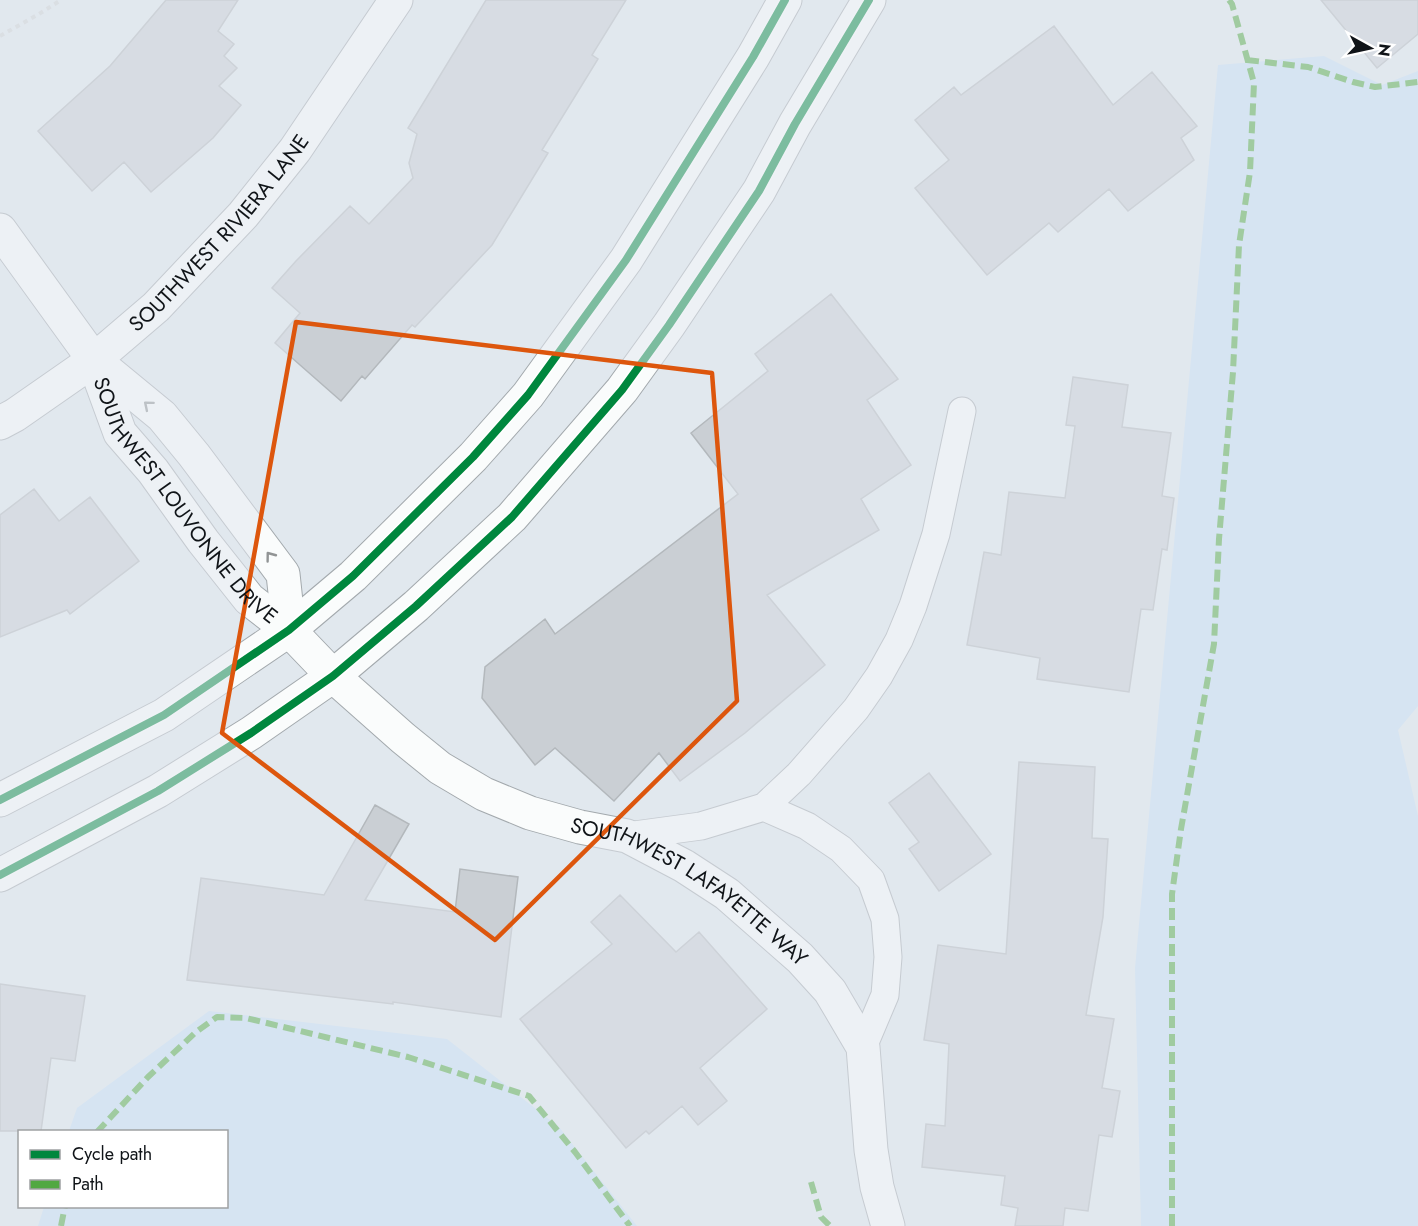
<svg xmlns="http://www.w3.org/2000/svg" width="1418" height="1226" viewBox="0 0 1418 1226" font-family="Jost,sans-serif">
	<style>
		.green { fill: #c7e1f5 }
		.building { fill: #cacfd4; stroke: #b3b8bc; stroke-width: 1.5 }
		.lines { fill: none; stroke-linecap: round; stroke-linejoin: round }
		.service-casing { stroke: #a3a9ad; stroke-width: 29 }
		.minor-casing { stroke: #a3a9ad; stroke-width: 35 }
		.tertiary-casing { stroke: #a3a9ad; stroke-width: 35 }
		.path { stroke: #d1d4d5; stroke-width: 4; stroke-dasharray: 4.5 4.5; stroke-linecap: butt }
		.service { stroke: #fafcfc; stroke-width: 27 }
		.minor { stroke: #fafcfc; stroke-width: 33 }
		.tertiary { stroke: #fafcfc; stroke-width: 33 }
		.quiet { stroke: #51a842; stroke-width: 6; stroke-dasharray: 12 6; stroke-linecap: butt }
		.cycleway-casing { stroke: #fff; stroke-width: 11 }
		.cycleway { stroke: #00873e; stroke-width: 8 }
		.oneway { stroke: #919495 }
		.marked { fill: none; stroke: #dd560d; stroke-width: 4.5; stroke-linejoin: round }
		.labels { text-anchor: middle; stroke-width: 6; stroke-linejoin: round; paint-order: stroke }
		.street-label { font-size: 21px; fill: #101418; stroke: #fff }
	</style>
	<rect width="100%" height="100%" fill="#e1e8ee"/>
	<!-- green -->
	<path class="green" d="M 1324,56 L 1382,85 L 1418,71 L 1418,706 L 1398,730 L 1418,816 L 1418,1226 L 1141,1226 L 1135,968 L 1218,65 Z
		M 209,1011 L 447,1039 L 559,1127 L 637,1226 L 38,1226 L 44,1207 L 226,1206 L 226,1132 L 69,1131 L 77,1108 Z"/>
	<!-- building -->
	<path class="building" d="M 166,0 L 238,0 L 218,31 L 234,44 L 224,56 L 237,68 L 219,86 L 241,105 L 213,138 L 151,192 L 124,162 L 92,191 L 38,131 L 110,66 Z
		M 486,0 L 626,0 L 592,55 L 598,59 L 542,150 L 548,153 L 492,245 L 415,327 L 412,325 L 365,379 L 362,376 L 341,401 L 275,343 L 300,313 L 272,288 L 296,261 L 350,206 L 369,224 L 413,178 L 409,163 L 417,134 L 408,128 Z
		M 1321,0 L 1418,0 L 1418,34 L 1377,68 Z
		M 1054,26 L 1113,105 L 1152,72 L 1197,126 L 1181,138 L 1194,160 L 1128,211 L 1109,189 L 1058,232 L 1049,223 L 987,275 L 915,188 L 949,160 L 915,120 L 954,87 L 961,95 Z
		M 831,294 L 898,379 L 867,400 L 911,465 L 861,499 L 879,530 L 767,595 L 825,665 L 745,733 L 680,781 L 659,753 L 614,801 L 555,748 L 535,765 L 482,698 L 485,667 L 545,619 L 555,634 L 738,494 L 691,433 L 768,371 L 755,354 Z
		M 1073,377 L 1128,385 L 1122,427 L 1171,433 L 1162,496 L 1174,498 L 1167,550 L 1162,549 L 1153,610 L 1141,609 L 1129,692 L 1037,679 L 1040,658 L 967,645 L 984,552 L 1001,555 L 1009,492 L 1065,498 L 1075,426 L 1066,425 Z
		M 34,489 L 59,521 L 90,497 L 139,561 L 70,614 L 67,610 L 0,637 L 0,515 Z
		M 1019,762 L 1095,767 L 1092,838 L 1108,839 L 1103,917 L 1086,1015 L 1114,1019 L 1102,1088 L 1120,1091 L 1112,1137 L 1099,1135 L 1088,1211 L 1065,1208 L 1063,1226 L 1015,1226 L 1018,1208 L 1001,1205 L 1005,1176 L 922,1167 L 926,1124 L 945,1126 L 949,1044 L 924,1040 L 938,945 L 1006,954 Z
		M 929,773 L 991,854 L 939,891 L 909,849 L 919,842 L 889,803 Z
		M 375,805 L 409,824 L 365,900 L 455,912 L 460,869 L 518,877 L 501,1017 L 393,1002 L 393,1004 L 187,980 L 201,878 L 324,895 Z
		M 620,895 L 676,952 L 699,932 L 767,1009 L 700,1068 L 727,1101 L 698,1125 L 682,1106 L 649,1134 L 646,1131 L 626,1148 L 520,1019 L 612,944 L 591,922 Z
		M 0,984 L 85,996 L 75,1061 L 51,1058 L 41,1131 L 0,1131 Z"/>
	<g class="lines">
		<defs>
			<path id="service" d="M 764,807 L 807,826 L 841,849 L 871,880 L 885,919 L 888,957 L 885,995 L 863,1047
				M 627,836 L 701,826 L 764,807 L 799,774 L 856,709 L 879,676 L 899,640 L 913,606 L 936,534 L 962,411"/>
			<g id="minor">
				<path id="s1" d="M 0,230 L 94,360 L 162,416 L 194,455 L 283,574 L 289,630 L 333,676 L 403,738 L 440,768 L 484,794 L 530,813 L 580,827 L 627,836 L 684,866 L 727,894 L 800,958 L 830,991 L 863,1047 L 871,1150 L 877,1187 L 888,1226"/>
				<path id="s2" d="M 94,362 L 120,433 L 153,471 L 203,541 L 249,599 L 289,630"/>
				<path id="s3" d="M 0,423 L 15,415 L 94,360 L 156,307 L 243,215 L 295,150 L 396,0"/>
			</g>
			<path id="tertiary" d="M 0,800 L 164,715 L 289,630 L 353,576 L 473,457 L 528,395 L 626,260 L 753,57 L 785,0
				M 0,875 L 158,791 L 251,733 L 333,676 L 416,606 L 512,517 L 622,390 L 669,325 L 759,191 L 795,124 L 869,0"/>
		</defs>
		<!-- service casing -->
		<use href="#service" class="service-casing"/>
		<!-- minor casing -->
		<use href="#minor" class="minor-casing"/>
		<!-- tertiary casing -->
		<use href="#tertiary" class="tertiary-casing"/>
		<!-- path -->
		<path class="path" d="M 0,36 L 39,14 L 61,0"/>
		<!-- service -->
		<use href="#service" class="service"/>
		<!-- minor -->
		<use href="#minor" class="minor"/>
		<!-- tertiary -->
		<use href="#tertiary" class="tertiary"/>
		<!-- quiet -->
		<path class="quiet" d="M 1247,60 L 1308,67 L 1353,82 L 1375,87 L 1418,82
			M 97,1132 L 148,1077 L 196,1032 L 217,1017 L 246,1018 L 408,1057 L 529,1096 L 575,1152 L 630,1226
			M 811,1182 L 821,1217 L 830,1226
			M 61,1226 L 65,1206
			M 1172,1226 L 1172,894 L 1181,829 L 1214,644 L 1219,539 L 1233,372 L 1239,245 L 1250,172 L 1254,83 L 1232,4 L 1229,0"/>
		<defs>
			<path id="cycleway" d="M 0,800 L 164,715 L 289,630 L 353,576 L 473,457 L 528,395 L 626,260 L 753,57 L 785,0
				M 0,875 L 158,791 L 251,733 L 333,676 L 416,606 L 512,517 L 622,390 L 669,325 L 759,191 L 795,124 L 869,0"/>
		</defs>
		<!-- cycleway casing -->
		<use href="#cycleway" class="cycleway-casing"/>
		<!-- cycleway -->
		<use href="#cycleway" class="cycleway"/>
	</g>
	<!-- one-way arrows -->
	<defs><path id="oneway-chevron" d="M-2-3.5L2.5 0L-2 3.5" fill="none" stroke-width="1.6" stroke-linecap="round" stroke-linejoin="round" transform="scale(1.5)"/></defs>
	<g class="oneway">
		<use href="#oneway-chevron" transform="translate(148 405) rotate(-140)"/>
		<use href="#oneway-chevron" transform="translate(270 556) rotate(-127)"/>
	</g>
	<!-- marked area -->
	<path d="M0 0H1418V1226H0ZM 296,322 L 712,373 L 737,701 L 495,940 L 222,733 Z" fill="#e1e8ee" fill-opacity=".55" fill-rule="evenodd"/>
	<path class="marked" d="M 296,322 L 712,373 L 737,701 L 495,940 L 222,733 Z"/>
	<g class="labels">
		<!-- street labels -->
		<g class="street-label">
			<text dy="7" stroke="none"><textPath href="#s3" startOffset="292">SOUTHWEST RIVIERA LANE</textPath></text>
			<text dy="7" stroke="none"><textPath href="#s2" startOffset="168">SOUTHWEST LOUVONNE DRIVE</textPath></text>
			<text dy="7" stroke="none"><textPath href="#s1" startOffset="990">SOUTHWEST LAFAYETTE WAY</textPath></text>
		</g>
	</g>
	<!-- legend -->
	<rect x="18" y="1130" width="210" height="78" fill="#ffffff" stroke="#9fa1a3" stroke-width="1.5"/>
	<rect x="30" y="1150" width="30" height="9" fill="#00873e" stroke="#9fa1a3" stroke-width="1.5"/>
	<text x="72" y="1160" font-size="18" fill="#101418">Cycle path</text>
	<rect x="30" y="1180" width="30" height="9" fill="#51a842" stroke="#9fa1a3" stroke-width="1.5"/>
	<text x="72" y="1190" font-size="18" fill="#101418">Path</text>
	<!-- north arrow -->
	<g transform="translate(1370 48) rotate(98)" stroke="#ffffff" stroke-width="4.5" paint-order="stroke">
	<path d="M0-4.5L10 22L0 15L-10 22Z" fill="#101418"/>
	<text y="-9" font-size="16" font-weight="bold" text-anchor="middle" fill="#101418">N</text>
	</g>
</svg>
